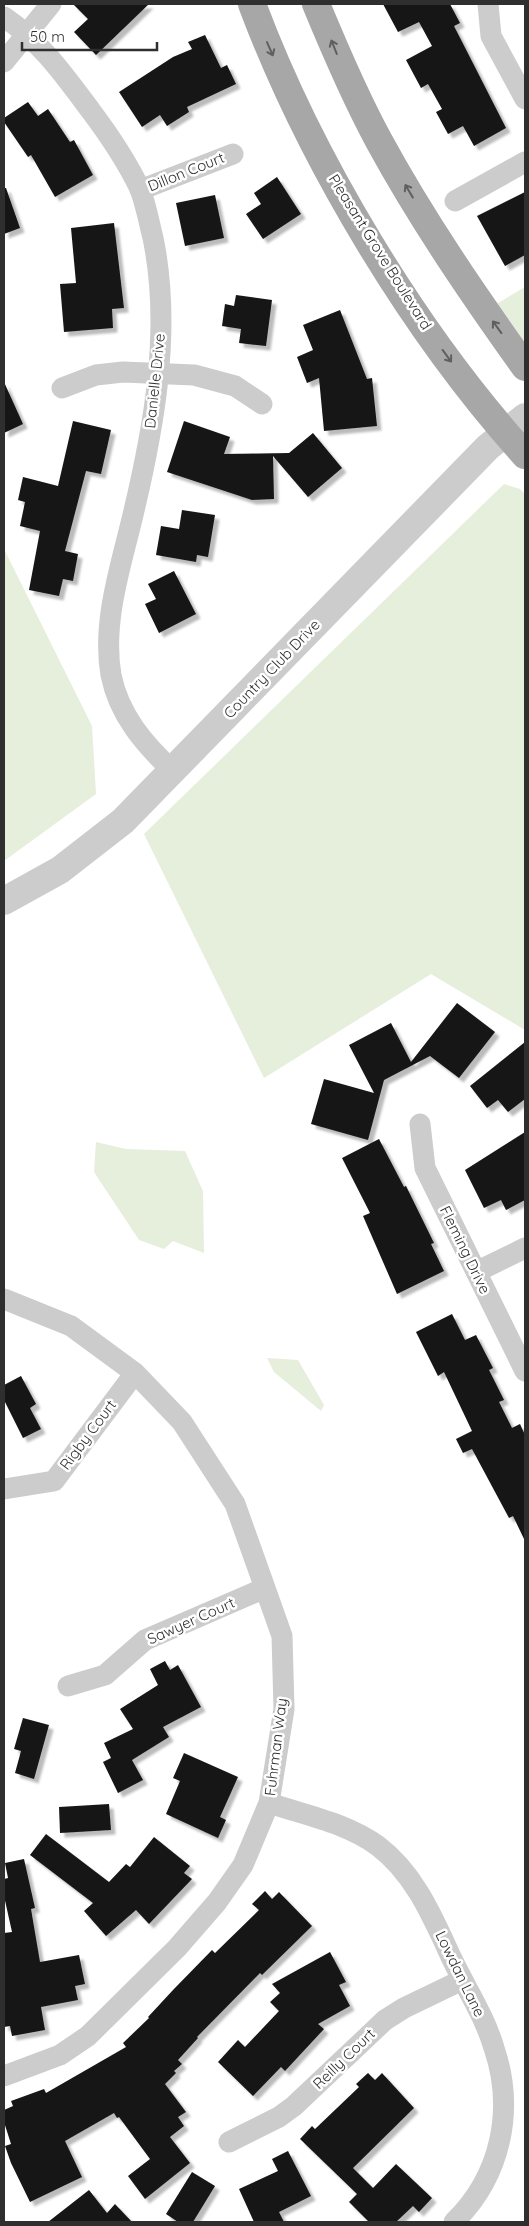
<svg xmlns="http://www.w3.org/2000/svg" width="529" height="2226" viewBox="0 0 529 2226" font-family="Quicksand,sans-serif">
	<style>
		.green { fill: #e6eedc }
		.building { fill: #161616; filter: url(#shadow) }
		.lines { fill: none; stroke-linecap: round; stroke-linejoin: round }
		.minor { stroke: #ccc; stroke-width: 21 }
		.tertiary { stroke: #ccc; stroke-width: 28 }
		.primary { stroke: #a7a7a7; stroke-width: 28 }
		.oneway { stroke: #5f5f5f }
		.labels { text-anchor: middle; stroke-width: 5; stroke-linejoin: round; paint-order: stroke }
		.street-label { font-size: 15px; fill: #2f2f2f; stroke: #fff }
	</style>
	<defs>
		<filter id="shadow"><feDropShadow dx="4.5" dy="4.5" stdDeviation="1" flood-color="#0004"/></filter>
	</defs>
	<rect width="100%" height="100%" fill="#fff"/>
	<!-- green -->
	<path class="green" d="M 525,287 L 525,349 L 493,306 Z
		M 504,484 L 520,489 L 525,494 L 525,1030 L 431,974 L 264,1078 L 144,834 Z
		M 4,549 L 92,726 L 96,794 L 4,861 Z
		M 96,1142 L 126,1149 L 185,1151 L 203,1191 L 204,1253 L 173,1241 L 164,1249 L 139,1240 L 94,1172 Z
		M 267,1358 L 298,1360 L 324,1405 L 321,1411 L 274,1372 Z"/>
	<!-- building -->
	<path class="building" d="M 73,4 L 149,4 L 96,55 L 74,32 L 88,19 Z
		M 383,4 L 450,4 L 460,23 L 454,26 L 506,128 L 474,146 L 463,126 L 448,134 L 436,112 L 442,109 L 428,84 L 421,88 L 406,60 L 432,46 L 419,22 L 398,32 Z
		M 205,35 L 221,68 L 227,65 L 236,84 L 187,107 L 189,112 L 167,126 L 160,115 L 142,127 L 119,92 L 173,57 L 192,49 L 188,42 Z
		M 28,102 L 38,116 L 48,109 L 70,142 L 74,140 L 93,175 L 55,197 L 31,155 L 28,157 L 4,122 L 4,118 Z
		M 277,177 L 301,214 L 263,239 L 246,214 L 261,204 L 254,193 Z
		M 4,188 L 6,188 L 20,228 L 4,234 Z
		M 525,192 L 525,255 L 505,266 L 477,216 Z
		M 215,195 L 224,238 L 185,246 L 176,203 Z
		M 114,223 L 124,308 L 112,309 L 113,328 L 64,332 L 60,284 L 76,283 L 71,228 Z
		M 236,295 L 272,300 L 266,346 L 239,343 L 241,329 L 222,326 L 225,304 L 234,306 Z
		M 340,310 L 367,379 L 372,378 L 377,426 L 324,431 L 319,378 L 307,383 L 297,357 L 313,350 L 303,325 Z
		M 4,382 L 23,424 L 4,433 Z
		M 73,421 L 111,430 L 101,474 L 86,471 L 65,551 L 78,554 L 73,581 L 63,579 L 59,596 L 29,590 L 40,531 L 20,526 L 25,502 L 18,500 L 23,477 L 58,486 Z
		M 184,421 L 230,437 L 224,454 L 289,453 L 313,433 L 342,468 L 308,497 L 273,456 L 274,499 L 252,500 L 167,472 Z
		M 182,510 L 215,515 L 208,557 L 197,555 L 196,562 L 156,555 L 161,526 L 179,529 Z
		M 174,571 L 196,614 L 159,633 L 145,604 L 156,599 L 148,584 Z
		M 457,1003 L 495,1032 L 459,1078 L 430,1056 L 384,1080 L 368,1140 L 311,1124 L 324,1079 L 374,1093 L 349,1045 L 391,1023 L 411,1062 Z
		M 525,1042 L 525,1099 L 508,1112 L 498,1100 L 487,1108 L 470,1086 Z
		M 525,1132 L 525,1200 L 506,1210 L 501,1200 L 484,1208 L 465,1170 Z
		M 379,1139 L 404,1187 L 406,1186 L 434,1243 L 431,1244 L 444,1271 L 397,1294 L 363,1216 L 370,1213 L 342,1158 Z
		M 452,1314 L 465,1340 L 476,1335 L 493,1368 L 489,1370 L 504,1400 L 499,1402 L 512,1428 L 520,1424 L 525,1435 L 525,1541 L 513,1516 L 509,1518 L 472,1449 L 463,1453 L 456,1439 L 472,1431 L 444,1372 L 438,1376 L 416,1332 Z
		M 21,1376 L 36,1404 L 30,1408 L 41,1429 L 23,1438 L 4,1400 L 4,1385 Z
		M 165,1661 L 170,1670 L 178,1665 L 201,1707 L 163,1727 L 169,1737 L 132,1760 L 143,1780 L 118,1793 L 103,1762 L 111,1758 L 104,1743 L 133,1729 L 120,1709 L 158,1685 L 150,1669 Z
		M 23,1718 L 49,1725 L 34,1779 L 15,1773 L 21,1751 L 14,1749 Z
		M 184,1753 L 238,1777 L 220,1817 L 226,1820 L 218,1838 L 166,1814 L 180,1781 L 173,1778 Z
		M 109,1804 L 111,1830 L 60,1833 L 59,1807 Z
		M 46,1834 L 109,1882 L 126,1864 L 130,1867 L 154,1837 L 190,1866 L 184,1873 L 192,1879 L 149,1924 L 136,1910 L 106,1936 L 84,1911 L 93,1903 L 30,1855 Z
		M 24,1859 L 35,1908 L 31,1909 L 40,1962 L 79,1955 L 85,1984 L 75,1986 L 78,2000 L 41,2007 L 45,2030 L 12,2036 L 10,2026 L 4,2027 L 4,1933 L 12,1932 L 4,1896 L 4,1879 L 8,1878 L 5,1863 Z
		M 265,1891 L 272,1899 L 279,1892 L 312,1926 L 262,1975 L 260,1973 L 197,2037 L 198,2038 L 178,2060 L 182,2064 L 174,2071 L 176,2073 L 165,2084 L 186,2112 L 178,2117 L 184,2126 L 170,2137 L 190,2163 L 145,2199 L 128,2176 L 150,2159 L 119,2117 L 117,2118 L 114,2113 L 65,2141 L 82,2177 L 30,2202 L 11,2163 L 5,2146 L 11,2144 L 4,2122 L 4,2110 L 13,2106 L 11,2101 L 44,2089 L 46,2093 L 126,2047 L 123,2043 L 149,2018 L 148,2017 L 173,1990 L 212,1950 L 215,1953 L 259,1910 L 252,1904 Z
		M 330,1952 L 346,1982 L 339,1985 L 350,2006 L 318,2024 L 324,2029 L 285,2071 L 281,2067 L 253,2096 L 218,2062 L 238,2040 L 245,2047 L 279,2011 L 270,2002 L 280,1993 L 272,1984 Z
		M 368,2073 L 375,2080 L 382,2073 L 414,2108 L 353,2168 L 373,2188 L 396,2164 L 432,2198 L 419,2212 L 413,2206 L 396,2222 L 369,2222 L 349,2202 L 357,2194 L 300,2139 L 312,2126 L 315,2129 L 359,2087 L 356,2084 Z
		M 288,2151 L 311,2196 L 279,2212 L 284,2222 L 254,2222 L 239,2189 L 278,2171 L 272,2159 Z
		M 192,2172 L 215,2186 L 193,2222 L 178,2222 L 166,2214 Z
		M 89,2190 L 107,2213 L 115,2204 L 132,2222 L 48,2222 Z"/>
	<g class="lines">
		<!-- minor -->
		<path class="minor" d="M 488,4 L 491,36 L 525,99
			M 4,17 C 42,43 64,75 91,111 C 109,135 127,162 140,189 C 146,205 149,222 153,238 C 172,330 154,428 132,519 C 120,569 102,623 111,675 C 119,715 144,744 173,771
			M 4,62 L 51,4
			M 140,190 L 233,154
			M 455,201 L 525,162
			M 62,388 L 96,375 L 123,372 L 194,375 L 235,386 L 262,404
			M 420,1124 L 425,1168 L 525,1371
			M 476,1272 L 525,1248
			M 4,1299 L 71,1326 L 135,1373 L 182,1422 L 235,1504 L 265,1588 L 282,1636 L 284,1709 L 269,1803 L 243,1865 L 217,1902 L 177,1948 L 88,2036 L 60,2055 L 4,2076
			M 4,1489 L 54,1481 L 135,1373
			M 68,1686 L 105,1675 L 145,1640 L 265,1588
			M 269,1803 C 305,1815 347,1823 378,1846 C 415,1874 433,1918 452,1959 C 466,1988 485,2017 494,2048 C 515,2110 501,2176 454,2222
			M 229,2142 L 279,2117 L 294,2106 L 385,2020 L 404,2008 L 462,1980"/>
		<!-- tertiary -->
		<path class="tertiary" d="M 4,901 L 60,870 L 123,821 L 488,447 L 525,417"/>
		<!-- primary -->
		<path class="primary" d="M 252,4 C 310,159 414,332 525,455
			M 316,4 C 335,50 355,97 379,141 C 422,220 473,294 525,367"/>
	</g>
	<!-- one-way arrows -->
	<defs><path id="oneway-shaft" d="M-6 0H5M1.5-3L5.5 0L1.5 3" fill="none" stroke-width="1.6" stroke-linecap="round" stroke-linejoin="round" transform="scale(1.25)"/></defs>
	<g class="oneway">
		<use href="#oneway-shaft" transform="translate(334 47) rotate(-112)"/>
		<use href="#oneway-shaft" transform="translate(270 49) rotate(66)"/>
		<use href="#oneway-shaft" transform="translate(409 191) rotate(-121)"/>
		<use href="#oneway-shaft" transform="translate(497 327) rotate(-126)"/>
		<use href="#oneway-shaft" transform="translate(447 356) rotate(54)"/>
	</g>
	<g class="labels">
		<!-- street labels -->
		<g class="street-label">
			<text transform="translate(186 172) rotate(-22)" y="5">Dillon Court</text>
			<text transform="translate(380 252) rotate(58)" y="5">Pleasant Grove Boulevard</text>
			<text transform="translate(155 381) rotate(-84)" y="5">Danielle Drive</text>
			<text transform="translate(272 669) rotate(-46)" y="5">Country Club Drive</text>
			<text transform="translate(465 1250) rotate(64)" y="5">Fleming Drive</text>
			<text transform="translate(88 1435) rotate(-53)" y="5">Rigby Court</text>
			<text transform="translate(191 1621) rotate(-24)" y="5">Sawyer Court</text>
			<text transform="translate(276 1747) rotate(-83)" y="5">Fuhrman Way</text>
			<text transform="translate(460 1974) rotate(64)" y="5">Lowdan Lane</text>
			<text transform="translate(344 2059) rotate(-44)" y="5">Reilly Court</text>
		</g>
	</g>
	<!-- border -->
	<rect width="529" height="2226" fill="none" stroke="#2f2f2f" stroke-width="10"/>
	<!-- scale -->
	<path d="M22 42v8h135v-8" fill="none" stroke="#2f2f2f" stroke-width="2.5"/>
	<text x="30" y="42" font-size="15" fill="#2f2f2f" stroke="#ffffff" stroke-width="4" paint-order="stroke">50 m</text>
</svg>
